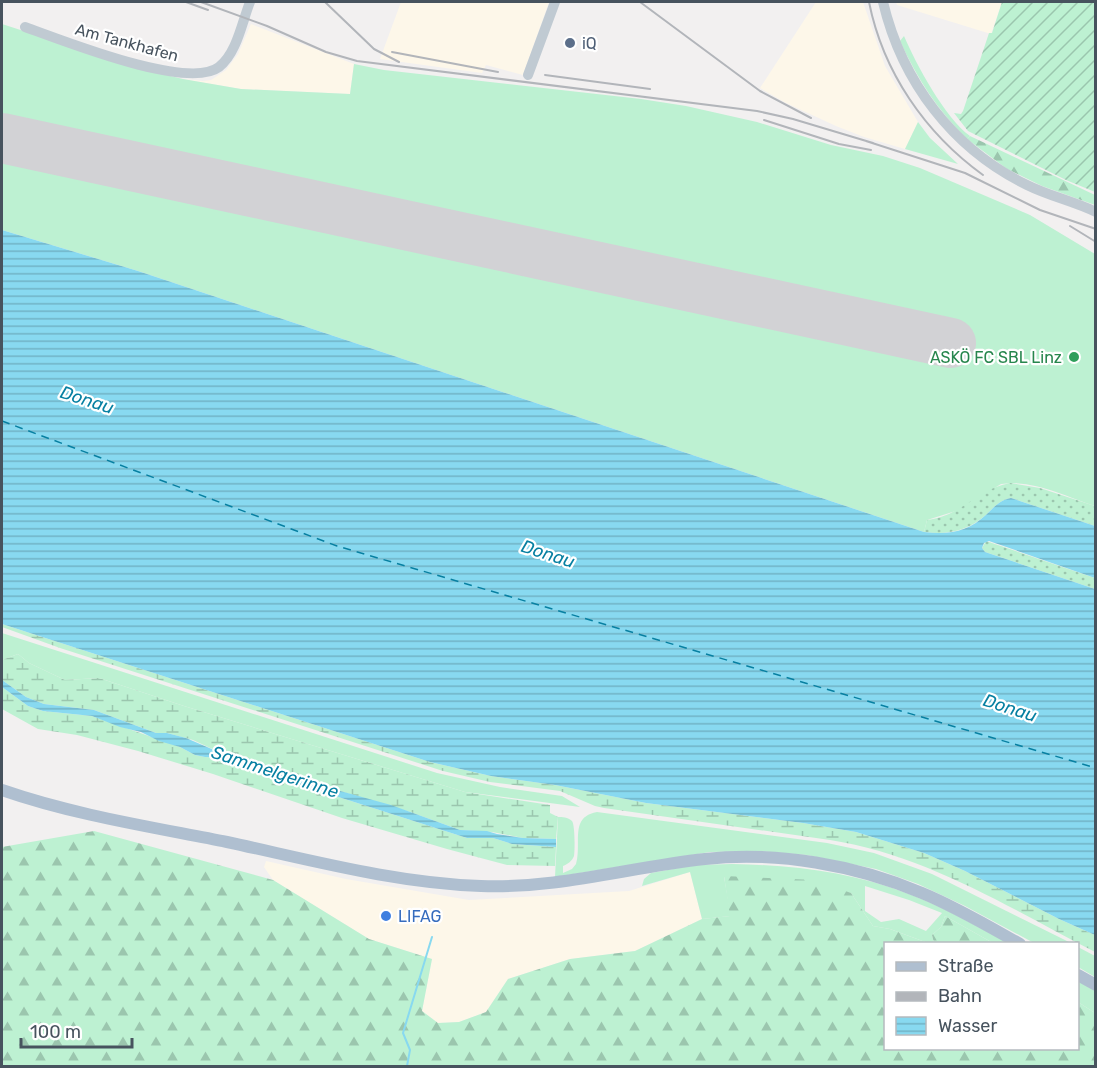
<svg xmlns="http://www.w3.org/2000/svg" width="1097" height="1068" viewBox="0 0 1097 1068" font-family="Rubik,sans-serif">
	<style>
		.commercial { fill: #fdf7e9 }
		.grass { fill: #bdf1d2; fill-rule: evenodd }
		.forest { fill: url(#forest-firs) }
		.wetland { fill: url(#wetland-marsh) }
		.park { fill: url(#park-dots) }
		.garden { fill: url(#garden-furrows) }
		.water { fill: url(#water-rules) }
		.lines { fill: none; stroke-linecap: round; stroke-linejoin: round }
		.stream { stroke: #88d9f0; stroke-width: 2 }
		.ferry { stroke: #0780a2; stroke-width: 1.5; stroke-dasharray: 8 6; stroke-linecap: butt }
		.runway { stroke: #d2d2d5; stroke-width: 50 }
		.minor { stroke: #c0cad2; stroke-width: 10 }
		.major { stroke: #afbfd0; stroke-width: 12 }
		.rail { stroke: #b2b5ba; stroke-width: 2 }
		.service-dot { fill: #5c6f8a; stroke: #fff; stroke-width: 2 }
		.leisure-dot { fill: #2e9e5b; stroke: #fff; stroke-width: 2 }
		.shop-dot { fill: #3f7fe0; stroke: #fff; stroke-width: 2 }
		.labels { text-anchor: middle; stroke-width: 4.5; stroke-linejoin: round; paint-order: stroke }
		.street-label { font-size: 16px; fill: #47535e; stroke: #fff }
		.service-label { font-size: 16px; fill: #4e5e75; stroke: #fff; text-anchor: start }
		.leisure-label { font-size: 16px; fill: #27864d; stroke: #fff; text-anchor: end }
		.shop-label { font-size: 16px; fill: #366cbe; stroke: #fff; text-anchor: start }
		.water-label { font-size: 18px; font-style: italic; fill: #0780a2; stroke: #fff }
	</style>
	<defs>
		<pattern id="forest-firs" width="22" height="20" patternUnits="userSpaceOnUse" patternTransform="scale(1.5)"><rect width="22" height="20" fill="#bdf1d2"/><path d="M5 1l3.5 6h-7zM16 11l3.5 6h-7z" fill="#9bc6ae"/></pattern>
		<pattern id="wetland-marsh" width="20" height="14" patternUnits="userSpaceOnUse" patternTransform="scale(1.5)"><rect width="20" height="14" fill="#bdf1d2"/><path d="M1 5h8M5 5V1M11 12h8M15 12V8" fill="none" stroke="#9bc6ae"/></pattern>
		<pattern id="park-dots" width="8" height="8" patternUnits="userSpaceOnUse" patternTransform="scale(1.5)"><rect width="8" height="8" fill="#bdf1d2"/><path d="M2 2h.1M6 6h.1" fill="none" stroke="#9bc6ae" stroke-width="1.8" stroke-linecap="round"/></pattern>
		<pattern id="garden-furrows" width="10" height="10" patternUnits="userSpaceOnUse" patternTransform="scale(1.5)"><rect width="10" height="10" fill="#bdf1d2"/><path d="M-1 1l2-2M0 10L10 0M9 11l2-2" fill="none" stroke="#9bc6ae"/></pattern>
		<pattern id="water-rules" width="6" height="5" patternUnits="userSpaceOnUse" patternTransform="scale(1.5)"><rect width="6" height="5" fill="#88d9f0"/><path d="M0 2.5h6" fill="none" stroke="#71b3c6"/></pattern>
	</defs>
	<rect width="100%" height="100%" fill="#f2f0f0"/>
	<!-- commercial -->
	<path class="commercial" d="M 401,2 L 549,2 L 523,75 L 486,65 L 482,73 L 380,59 Z
		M 816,2 L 863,2 L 885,66 L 918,122 L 905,149 L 864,137 L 836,126 L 786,103 L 760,88 Z
		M 896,2 L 1002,2 L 991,34 L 897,5 Z
		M 251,24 L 354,64 L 350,94 L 241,89 L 183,79 L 203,81 L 211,80 L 226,70 L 238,54 Z
		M 266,861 L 346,879 L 469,900 L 629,891 L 690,872 L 702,919 L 635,951 L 570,959 L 508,979 L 486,1012 L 459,1022 L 438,1023 L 422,1011 L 432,959 L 369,939 L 273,880 L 264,867 Z"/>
	<!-- grass -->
	<path class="grass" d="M 2,24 L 141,69 L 183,79 L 241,89 L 350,94 L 354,64 L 384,70 L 641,99 L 686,106 L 757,122 L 831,145 L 883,156 L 920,168 L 1030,215 L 1095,254 L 1095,506 C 1067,497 1032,479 1001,484 L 959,510 L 927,520 L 924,532 L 138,271 L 2,230 Z
		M 904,36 C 916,64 945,118 970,136 L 967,139 C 938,111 917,78 900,41 Z
		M 918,122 L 930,138 L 958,164 L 905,149 Z
		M 2,633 L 437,773 L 500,787 L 562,796 L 580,807 L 465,792 L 184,706 L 99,678 L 65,680 L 29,663 L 18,654 L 2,660 Z
		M 597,812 L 827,843 L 874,853 L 932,874 L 1071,943 L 1034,943 L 965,906 L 918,884 L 876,869 L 807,855 L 759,851 L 710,852 L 555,877 L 558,817 C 562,817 568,817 572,821 C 575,825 575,850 574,856 C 572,861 568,864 563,866 L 563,873 L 572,869 L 576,864 C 582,843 569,817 597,812 Z
		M 732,864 C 793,865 852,872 909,894 C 944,907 976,926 1008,943 L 993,943 L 945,916 L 941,927 L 932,935 L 934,943 L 928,943 L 890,929 L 873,926 L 851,893 L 724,877 L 731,916 L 702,919 L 690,872 L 642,886 L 644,879 L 651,873 L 695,865 ZM 865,886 L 909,900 L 942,913 L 926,931 L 899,919 L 881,922 L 865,911 Z
		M 1078,947 L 1095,956 L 1095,977 L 1078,967 Z
		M 1078,981 L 1095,991 L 1095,1013 L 1078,1002 Z"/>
	<!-- forest -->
	<path class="forest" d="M 970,136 L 1095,195 L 1095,205 L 1042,186 L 1007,169 L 967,139 Z
		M 94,831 L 273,880 L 369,939 L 432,959 L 422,1011 L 438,1023 L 459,1022 L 486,1012 L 508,979 L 570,959 L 635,951 L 702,919 L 730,916 L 724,876 L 814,880 L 851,893 L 873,926 L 890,929 L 928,943 L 886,944 L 886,1048 L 1078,1048 L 1078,1002 L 1095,1013 L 1095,1066 L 2,1066 L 2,847 Z
		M 945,916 L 993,943 L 934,943 L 932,935 L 941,927 Z"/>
	<!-- wetland -->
	<path class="wetland" d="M 2,624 L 430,762 L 491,776 L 555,785 L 646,803 L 803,823 L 856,832 L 924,853 L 965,871 L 1059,919 L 1095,935 L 1095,952 C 1010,908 926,855 830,840 L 604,808 L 595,806 L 560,791 L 490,782 L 443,771 L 60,648 L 2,627 Z
		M 18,654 L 29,663 L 65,680 L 99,678 L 184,706 L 465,792 L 550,805 L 550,813 L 558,817 L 556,839 L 523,838 L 492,832 L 460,830 L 410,812 L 333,789 L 305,778 L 285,774 L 254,760 L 221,753 L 193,740 L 167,733 L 156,733 L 94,710 L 44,704 L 26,697 L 2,680 L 2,660 Z
		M 2,687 L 28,706 L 43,711 L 92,716 L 180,747 L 195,755 L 205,757 L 222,758 L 279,778 L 467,838 L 493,838 L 512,844 L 556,847 L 555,866 L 507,865 L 447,849 L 342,818 L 213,774 L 138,751 L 77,735 L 38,729 L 2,709 Z"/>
	<!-- park -->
	<path class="park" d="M 1010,483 L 1040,488 L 1095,506 L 1095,526 L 1011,498 C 1000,500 994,507 987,514 C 968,531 949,535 924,532 L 927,520 C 962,516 977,489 1010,483 Z
		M 986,541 L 1095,578 L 1095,589 L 985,552 L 982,548 Z"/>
	<!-- garden -->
	<path class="garden" d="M 1002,2 L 1095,2 L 1095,192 L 1066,180 L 968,131 L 954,113 L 961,114 L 963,111 L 989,33 L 992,33 Z"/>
	<!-- water -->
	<path class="water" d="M 2,230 L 138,271 L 924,532 C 949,535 968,532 987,514 C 994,507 1000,500 1011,498 L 1095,526 L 1095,578 L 989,541 L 984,543 L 982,548 L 985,552 L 1095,589 L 1095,935 L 1059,919 L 965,871 L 924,853 L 856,832 L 803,823 L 646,803 L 555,785 L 491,776 L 430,762 L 2,624 Z
		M 2,680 L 26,697 L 44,704 L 94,710 L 156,733 L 167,733 L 186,738 L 221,753 L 254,760 L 285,774 L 305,778 L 333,789 L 391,805 L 460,830 L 487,831 L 497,834 L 523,838 L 556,839 L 556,847 L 512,844 L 493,838 L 467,838 L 279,778 L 222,758 L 205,757 L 195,755 L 180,747 L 159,741 L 141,732 L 120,727 L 92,716 L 43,711 L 28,706 L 2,687 Z"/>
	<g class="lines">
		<!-- stream -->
		<path class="stream" d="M 407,1066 L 410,1050 L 403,1033 L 432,937"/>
		<!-- ferry -->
		<path class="ferry" d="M 2,421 L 337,546 L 1096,768"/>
		<!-- runway -->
		<path class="runway" d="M 2,138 L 951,343"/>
		<!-- minor -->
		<path class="minor" d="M 883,2 C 902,82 953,149 1027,185 C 1049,196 1073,201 1096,212
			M 25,27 C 62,40 188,91 219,67 C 237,53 242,22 250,2
			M 528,75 L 555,2"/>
		<!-- major -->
		<path class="major" d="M 2,790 C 74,815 152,827 227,842 C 311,860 395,883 481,886 C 558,889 630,867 705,859 C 777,851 856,865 922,893 C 956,907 988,926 1020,944
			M 1078,975 L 1096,985"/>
		<!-- rail -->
		<path class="rail" d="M 186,2 L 208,10
			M 201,2 L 267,26 L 326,52 L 357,61 L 757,111 L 793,119 L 873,143
			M 325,2 L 374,49 L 399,62
			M 640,2 L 760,91 L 811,118
			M 869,2 C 883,72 925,133 983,175
			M 392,52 L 498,72
			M 545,75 L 650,89
			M 764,120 L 839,144 L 871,150
			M 866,141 L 965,173 L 1040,210 L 1096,229
			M 1070,226 L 1096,242"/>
	</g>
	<!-- markers -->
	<circle class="service-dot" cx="570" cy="43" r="6"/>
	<circle class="leisure-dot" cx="1074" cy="357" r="6"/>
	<circle class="shop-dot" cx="386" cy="916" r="6"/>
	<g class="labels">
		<!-- street labels -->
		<g class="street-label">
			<text transform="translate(127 42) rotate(15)" y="6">Am Tankhafen</text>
		</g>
		<!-- service labels -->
		<g class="service-label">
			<text x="582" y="49">iQ</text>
		</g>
		<!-- leisure labels -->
		<g class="leisure-label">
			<text x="1062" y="363">ASKÖ FC SBL Linz</text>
		</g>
		<!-- shop labels -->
		<g class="shop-label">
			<text x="398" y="922">LIFAG</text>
		</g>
		<!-- water labels -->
		<g class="water-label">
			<text transform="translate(87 400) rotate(18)" y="6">Donau</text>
			<text transform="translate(548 554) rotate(18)" y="6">Donau</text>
			<text transform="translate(1010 708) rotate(18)" y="6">Donau</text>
			<text transform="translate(275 772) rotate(18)" y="6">Sammelgerinne</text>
		</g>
	</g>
	<!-- border -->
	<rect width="1097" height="1068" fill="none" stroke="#47535e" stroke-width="6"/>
	<!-- legend -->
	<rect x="884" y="942" width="195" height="108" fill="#ffffff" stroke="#b5babf" stroke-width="1.5"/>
	<rect x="896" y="962" width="30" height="9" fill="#afbfd0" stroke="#b5babf" stroke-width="1.5"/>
	<text x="938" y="972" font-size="18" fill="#47535e">Straße</text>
	<rect x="896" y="992" width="30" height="9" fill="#b2b5ba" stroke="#b5babf" stroke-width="1.5"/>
	<text x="938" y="1002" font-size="18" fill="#47535e">Bahn</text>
	<rect x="896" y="1017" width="30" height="18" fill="url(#water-rules)" stroke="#b5babf" stroke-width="1.5"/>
	<text x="938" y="1032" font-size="18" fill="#47535e">Wasser</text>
	<!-- scale -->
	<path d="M21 1038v9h111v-9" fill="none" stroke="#47535e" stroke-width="3"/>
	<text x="30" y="1038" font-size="18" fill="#47535e" stroke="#ffffff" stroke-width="4.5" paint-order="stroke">100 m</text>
</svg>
